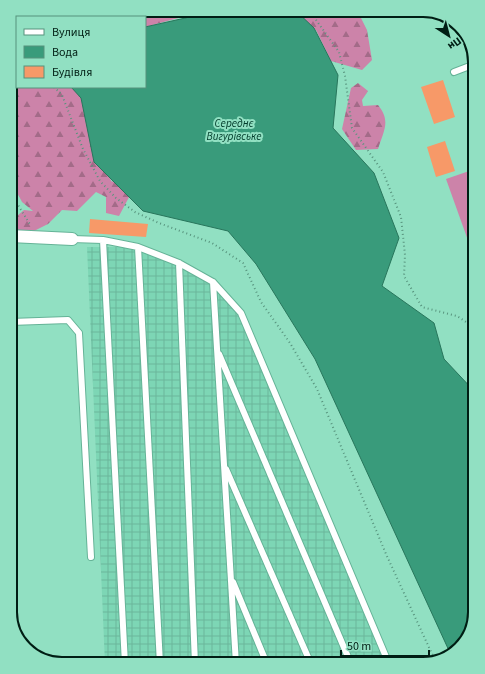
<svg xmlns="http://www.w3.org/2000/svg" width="485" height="674" viewBox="0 0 485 674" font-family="'Source Sans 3',sans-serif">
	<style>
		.industrial { fill: url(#industrial-grid) }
		.forest { fill: url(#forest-firs) }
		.pitch { fill: #cc83a9 }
		.water { fill: #399b7b; stroke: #28765c }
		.building { fill: #f79968 }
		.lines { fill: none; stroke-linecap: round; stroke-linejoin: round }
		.service-casing { stroke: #65b397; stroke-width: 8 }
		.minor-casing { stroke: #65b397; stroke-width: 14 }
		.path { stroke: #58947e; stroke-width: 2; stroke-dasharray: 1 3; stroke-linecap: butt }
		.service { stroke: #fff; stroke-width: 6 }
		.minor { stroke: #fff; stroke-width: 12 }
		.tram { stroke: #4c836f; stroke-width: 1 }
		.labels { text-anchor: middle; stroke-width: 4; stroke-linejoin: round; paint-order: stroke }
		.water-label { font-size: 11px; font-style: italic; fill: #003a2a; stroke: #91e0c2 }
		.rim { fill: none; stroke: #001e14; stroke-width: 2 }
	</style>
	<defs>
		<pattern id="industrial-grid" width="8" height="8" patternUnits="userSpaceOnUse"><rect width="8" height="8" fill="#7dd6b5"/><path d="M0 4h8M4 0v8" fill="none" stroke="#6ab79b"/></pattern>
		<pattern id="forest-firs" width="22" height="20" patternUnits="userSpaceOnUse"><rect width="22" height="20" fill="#cc83a9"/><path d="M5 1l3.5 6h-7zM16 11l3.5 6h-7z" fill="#a36b88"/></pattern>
	</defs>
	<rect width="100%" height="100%" fill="#91e0c2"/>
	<!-- industrial -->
	<path class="industrial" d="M 87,247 L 138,247 L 213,282 L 241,313 L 389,664 L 105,664 Z"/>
	<!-- forest -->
	<path class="forest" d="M 88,10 L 208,10 L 145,27 L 145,17 L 89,17 Z
		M 293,10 L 335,10 L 339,15 L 347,10 L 366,10 L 361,18 L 367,30 L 372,60 L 362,70 L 331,61 L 316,30 L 300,26 Z
		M 17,45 L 17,87 L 96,87 L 103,167 L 112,182 L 121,169 L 136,184 L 119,216 L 106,213 L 106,197 L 96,192 L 77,211 L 62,210 L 48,224 L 28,234 L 12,232 L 10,222 L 24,210 L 33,211 L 22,202 L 10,179 L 10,58 Z
		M 358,83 L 368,91 L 362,100 L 363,106 L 378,105 C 391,121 384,130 378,149 L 356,150 L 342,129 L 351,88 Z"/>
	<!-- pitch -->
	<path class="pitch" d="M 475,169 L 475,260 L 446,179 Z"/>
	<!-- water -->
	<path class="water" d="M 62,10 L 96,10 L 103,17 L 44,17 Z
		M 221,10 L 295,10 L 314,28 L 338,75 L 333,128 L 374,173 L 399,238 L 382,286 L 434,323 L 444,359 L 475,392 L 475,612 L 468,638 L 451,655 L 315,359 L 256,264 L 228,231 L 143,211 L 94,162 L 81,98 L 71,87 L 145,87 L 145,27 Z"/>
	<!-- building -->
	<path class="building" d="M 443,80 L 455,117 L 434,124 L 421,87 Z
		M 445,141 L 455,171 L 436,177 L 427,147 Z
		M 90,219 L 148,224 L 146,237 L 89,233 Z"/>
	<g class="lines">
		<defs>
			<path id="service" d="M 454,72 L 475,64
				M 72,239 L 103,240 L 138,247 L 179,263 L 213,282 L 241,313 L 389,664
				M 103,240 L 125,664
				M 138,247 L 160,664
				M 179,263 L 195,664
				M 213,282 L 236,664
				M 10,322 L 68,320 L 79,333 L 91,557
				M 219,354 L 351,664
				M 226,469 L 311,664
				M 233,582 L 267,664"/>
			<path id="minor" d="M 10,236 L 72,239"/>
		</defs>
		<!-- service casing -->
		<use href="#service" class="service-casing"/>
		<!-- minor casing -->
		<use href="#minor" class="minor-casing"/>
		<!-- path -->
		<path class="path" d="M 309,10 L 339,52 L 345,76 L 352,128 L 383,172 L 401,217 L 405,255 L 404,276 L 422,307 L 457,316 L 475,328
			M 16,46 L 17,47
			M 54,87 L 62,95 L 83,149 L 100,181 L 116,198 L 135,212 L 159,223 L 212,243 L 243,263 L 261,302 L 290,343 L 317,389 L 386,554 L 432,654 L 437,660
			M 10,192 L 31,226"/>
		<!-- service -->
		<use href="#service" class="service"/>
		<!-- minor -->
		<use href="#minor" class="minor"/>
		<!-- tram -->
		<path class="tram" d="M 461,29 L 475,76"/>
	</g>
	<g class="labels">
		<!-- water labels -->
		<g class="water-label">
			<text x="234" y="127">Середнє<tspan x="234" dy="13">Вигурівське</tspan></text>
		</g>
	</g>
	<!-- crop -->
	<path d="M0 0H485V674H0ZM62 17H423A45 45 0 0 1 468 62V612A45 45 0 0 1 423 657H62A45 45 0 0 1 17 612V62A45 45 0 0 1 62 17Z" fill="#91e0c2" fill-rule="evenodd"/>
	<path class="rim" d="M62 17H423A45 45 0 0 1 468 62V612A45 45 0 0 1 423 657H62A45 45 0 0 1 17 612V62A45 45 0 0 1 62 17Z"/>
	<!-- legend -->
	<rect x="16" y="16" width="130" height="72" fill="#91e0c2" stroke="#57927c"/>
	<rect x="24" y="29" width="20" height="6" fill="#ffffff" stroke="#57927c"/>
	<text x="52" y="36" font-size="12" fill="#001e14">Вулиця</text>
	<rect x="24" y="46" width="20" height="12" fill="#399b7b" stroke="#57927c"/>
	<text x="52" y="56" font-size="12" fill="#001e14">Вода</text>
	<rect x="24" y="66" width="20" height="12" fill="#f79968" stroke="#57927c"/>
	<text x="52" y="76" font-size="12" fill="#001e14">Будівля</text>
	<!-- north arrow -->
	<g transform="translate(449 36) rotate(144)" stroke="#91e0c2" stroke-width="3" paint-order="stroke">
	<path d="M0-3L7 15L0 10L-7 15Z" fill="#001e14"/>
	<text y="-6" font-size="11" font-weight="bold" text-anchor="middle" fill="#001e14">Пн</text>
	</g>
	<!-- scale -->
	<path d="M341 650v6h88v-6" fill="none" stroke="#001e14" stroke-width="2"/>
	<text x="347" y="650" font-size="12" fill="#001e14" stroke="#91e0c2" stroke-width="3" paint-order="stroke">50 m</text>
</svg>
